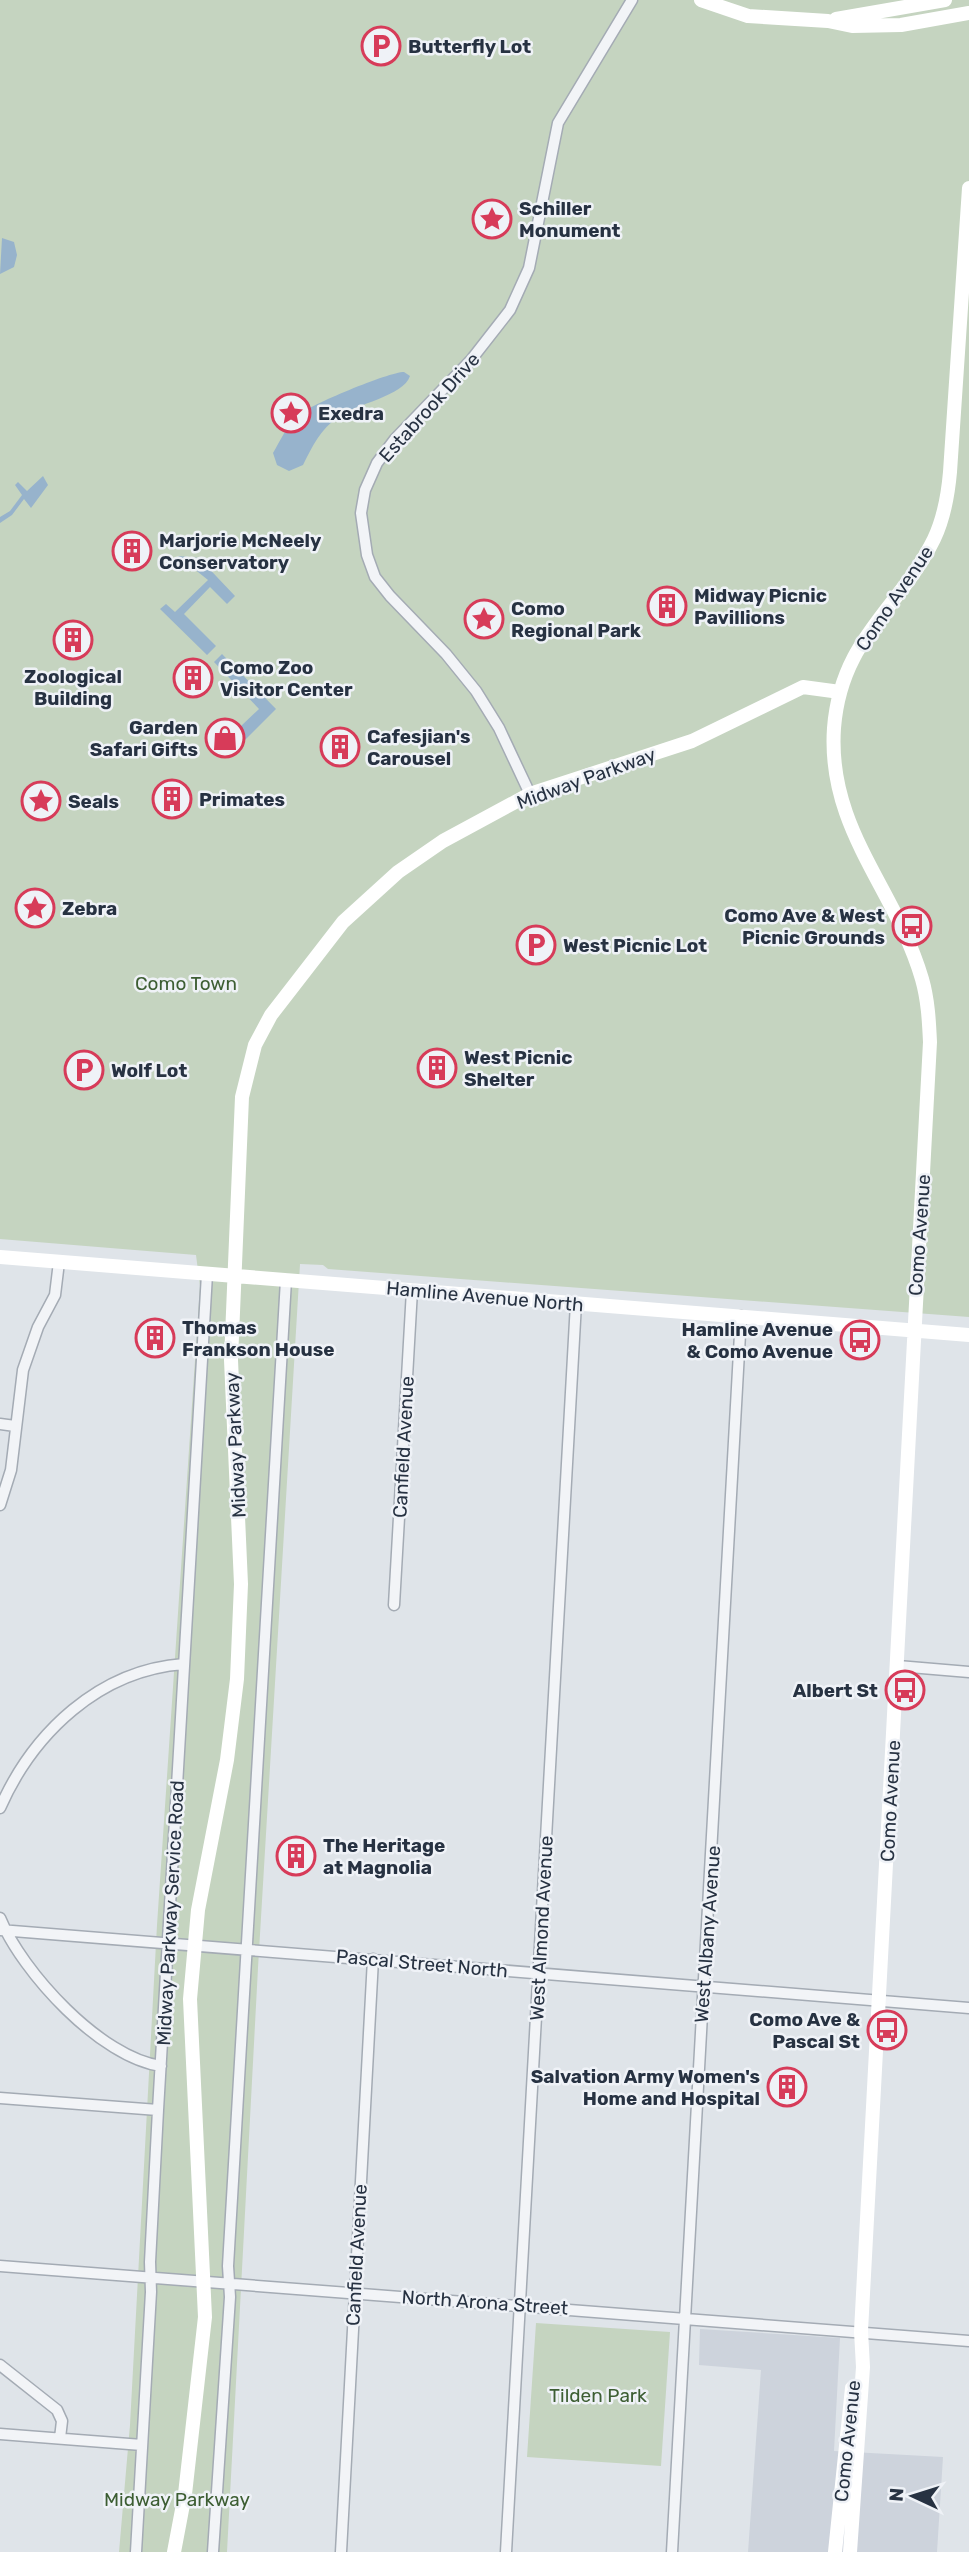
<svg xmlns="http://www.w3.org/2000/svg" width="969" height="2552" viewBox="0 0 969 2552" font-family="Rubik,sans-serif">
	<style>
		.built { fill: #cdd3dc }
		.green { fill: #c5d4c0 }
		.water { fill: #97b3cc }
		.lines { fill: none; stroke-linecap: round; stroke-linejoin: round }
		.street-casing { stroke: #a4abb4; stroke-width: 13 }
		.street { stroke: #f2f4f7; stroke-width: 10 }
		.secondary { stroke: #fff; stroke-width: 14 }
		.labels { text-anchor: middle; stroke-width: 5; stroke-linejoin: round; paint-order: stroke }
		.poi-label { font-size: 19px; font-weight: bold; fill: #273242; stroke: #eff2f7; text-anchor: start }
		.street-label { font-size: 19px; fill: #273242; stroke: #eff2f7 }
		.park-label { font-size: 19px; fill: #3d5e33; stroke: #eff2f7 }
	</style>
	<rect width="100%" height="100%" fill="#dfe4e9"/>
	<!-- built -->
	<path class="built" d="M 700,2329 L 840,2338 L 834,2451 L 943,2457 L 937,2552 L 748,2552 L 761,2370 L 699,2365 Z"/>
	<!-- green -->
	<path class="green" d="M 0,0 L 969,0 L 969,1317 L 328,1269 L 323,1265 L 300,1264 L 258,1968 L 227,2552 L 119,2552 L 130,2425 L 157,1925 L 200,1286 L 196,1255 L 0,1239 Z
		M 536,2323 L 670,2332 L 661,2466 L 527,2457 Z"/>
	<!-- water -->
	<path class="water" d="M 2,238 L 14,242 L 17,255 L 14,267 L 0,274 Z
		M 404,372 L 410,376 C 404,396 355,404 338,417 C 320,430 313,445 303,465 L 289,471 L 277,465 L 273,453 C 280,441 287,426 297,416 C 309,405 389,372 404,372 Z
		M 43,476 L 48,485 L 31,508 L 24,499 L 12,515 L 0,523 L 0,517 L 10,511 L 22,495 L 15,485 L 18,482 L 27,491 Z
		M 178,556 L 199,558 L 235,596 L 227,604 L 210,587 L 184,614 L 216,646 L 207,655 L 160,609 L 166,604 L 175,612 L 208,580 Z
		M 222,654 L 276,709 L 231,754 L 221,745 L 259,709 L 214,662 Z"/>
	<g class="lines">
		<defs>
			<path id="street" d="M 530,794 L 499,728 L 476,691 L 446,654 L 390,596 L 375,577 L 367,555 L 361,513 L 365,490 L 377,463 L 395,439 L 471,360 L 510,310 L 529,268 L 558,123 L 632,0
				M 0,1424 L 15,1426
				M 0,1505 L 11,1470 L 23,1370 L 38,1327 L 55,1295 L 59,1262
				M 394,1605 L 412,1290
				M 898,1666 L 969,1672
				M 0,1808 C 33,1733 99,1670 184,1664
				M 0,1918 C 22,1972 101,2058 161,2066
				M 0,1930 L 969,2008
				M 0,2098 L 158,2110
				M 0,2266 L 969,2341
				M 0,2365 L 57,2410 L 62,2421 L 60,2438
				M 0,2434 L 142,2445
				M 136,2552 L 151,2292 L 150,2262 L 158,2110 L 207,1274
				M 213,2552 L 230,2297 L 228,2266 L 286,1280
				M 341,2552 L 373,1959
				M 506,2552 L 576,1303
				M 672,2552 L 741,1316"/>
		</defs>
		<!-- street casing -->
		<use href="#street" class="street-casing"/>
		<!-- street -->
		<use href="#street" class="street"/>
		<!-- secondary -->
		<path class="secondary" d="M 701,0 L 748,16 L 828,21 L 852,26 L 901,25 L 969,13
			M 836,19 L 945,0
			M 0,1257 L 969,1335
			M 174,2552 L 185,2494 L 205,2317 L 190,1999 L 198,1910 L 227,1760 L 237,1679 L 241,1584 L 231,1360 L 242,1097 L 255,1045 L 271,1015 L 343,922 L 398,872 L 443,841 L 530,794 L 692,741 L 803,687 L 840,692
			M 835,2552 L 852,2388
			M 850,2552 L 863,2367 L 861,2331 L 930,1042 C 929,1021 928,1000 922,979 C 896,889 827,829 834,728 C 841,638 899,610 934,539 C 944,518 948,495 950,472 L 969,188"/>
	</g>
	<!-- icons -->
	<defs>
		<symbol id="parking-ring" viewBox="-11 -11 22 22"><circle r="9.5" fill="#eff2f7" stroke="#d73b59" stroke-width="1.5"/><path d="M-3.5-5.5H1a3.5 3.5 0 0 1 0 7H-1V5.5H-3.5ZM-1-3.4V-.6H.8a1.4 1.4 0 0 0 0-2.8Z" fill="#d73b59"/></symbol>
		<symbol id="sight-ring" viewBox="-11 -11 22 22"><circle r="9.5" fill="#eff2f7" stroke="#d73b59" stroke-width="1.5"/><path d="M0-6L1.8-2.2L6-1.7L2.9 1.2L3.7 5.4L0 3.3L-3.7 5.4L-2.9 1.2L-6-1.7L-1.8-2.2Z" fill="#d73b59"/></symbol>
		<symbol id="building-ring" viewBox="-11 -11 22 22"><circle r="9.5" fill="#eff2f7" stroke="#d73b59" stroke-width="1.5"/><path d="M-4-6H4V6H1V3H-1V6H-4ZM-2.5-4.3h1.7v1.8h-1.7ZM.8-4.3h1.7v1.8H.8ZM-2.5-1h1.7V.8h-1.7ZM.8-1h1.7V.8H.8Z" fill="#d73b59"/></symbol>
		<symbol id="shop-ring" viewBox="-11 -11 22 22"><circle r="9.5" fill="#eff2f7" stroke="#d73b59" stroke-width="1.5"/><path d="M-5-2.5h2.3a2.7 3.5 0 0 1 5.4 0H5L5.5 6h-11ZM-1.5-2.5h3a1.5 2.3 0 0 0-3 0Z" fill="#d73b59"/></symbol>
		<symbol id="bus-ring" viewBox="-11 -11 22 22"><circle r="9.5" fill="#eff2f7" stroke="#d73b59" stroke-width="1.5"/><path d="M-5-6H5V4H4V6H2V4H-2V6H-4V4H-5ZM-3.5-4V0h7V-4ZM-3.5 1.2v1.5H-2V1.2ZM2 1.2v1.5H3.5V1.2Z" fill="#d73b59"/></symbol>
	</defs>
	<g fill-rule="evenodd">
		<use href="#parking-ring" x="359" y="24" width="44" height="44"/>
		<use href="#sight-ring" x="470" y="197" width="44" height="44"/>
		<use href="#sight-ring" x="269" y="391" width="44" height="44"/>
		<use href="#building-ring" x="110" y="529" width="44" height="44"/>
		<use href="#building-ring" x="645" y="584" width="44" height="44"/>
		<use href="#sight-ring" x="462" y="597" width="44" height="44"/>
		<use href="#building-ring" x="51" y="618" width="44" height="44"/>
		<use href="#building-ring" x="171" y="656" width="44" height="44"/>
		<use href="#shop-ring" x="203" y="716" width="44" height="44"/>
		<use href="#building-ring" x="318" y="725" width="44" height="44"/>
		<use href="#building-ring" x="150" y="777" width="44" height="44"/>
		<use href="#sight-ring" x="19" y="779" width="44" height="44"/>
		<use href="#sight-ring" x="13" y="886" width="44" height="44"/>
		<use href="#bus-ring" x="890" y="904" width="44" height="44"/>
		<use href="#parking-ring" x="514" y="923" width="44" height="44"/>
		<use href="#building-ring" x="415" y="1046" width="44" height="44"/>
		<use href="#parking-ring" x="62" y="1048" width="44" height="44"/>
		<use href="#building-ring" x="133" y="1316" width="44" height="44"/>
		<use href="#bus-ring" x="838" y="1318" width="44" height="44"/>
		<use href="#bus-ring" x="883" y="1668" width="44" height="44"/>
		<use href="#building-ring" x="274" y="1834" width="44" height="44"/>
		<use href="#bus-ring" x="865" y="2008" width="44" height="44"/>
		<use href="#building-ring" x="765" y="2065" width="44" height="44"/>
	</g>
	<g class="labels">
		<!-- poi labels -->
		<g class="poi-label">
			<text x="408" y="53">Butterfly Lot</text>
			<text x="519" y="215">Schiller<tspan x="519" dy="22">Monument</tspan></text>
			<text x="318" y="420">Exedra</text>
			<text x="159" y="547">Marjorie McNeely<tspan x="159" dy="22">Conservatory</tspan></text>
			<text x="694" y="602">Midway Picnic<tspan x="694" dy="22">Pavillions</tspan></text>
			<text x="511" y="615">Como<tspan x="511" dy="22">Regional Park</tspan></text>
			<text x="220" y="674">Como Zoo<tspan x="220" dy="22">Visitor Center</tspan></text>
			<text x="73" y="683" text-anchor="middle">Zoological<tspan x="73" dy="22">Building</tspan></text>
			<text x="198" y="734" text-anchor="end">Garden<tspan x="198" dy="22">Safari Gifts</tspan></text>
			<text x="367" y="743">Cafesjian's<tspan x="367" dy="22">Carousel</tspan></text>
			<text x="199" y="806">Primates</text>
			<text x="68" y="808">Seals</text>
			<text x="62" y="915">Zebra</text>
			<text x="885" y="922" text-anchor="end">Como Ave &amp; West<tspan x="885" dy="22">Picnic Grounds</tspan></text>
			<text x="563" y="952">West Picnic Lot</text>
			<text x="464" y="1064">West Picnic<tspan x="464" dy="22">Shelter</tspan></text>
			<text x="111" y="1077">Wolf Lot</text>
			<text x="182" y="1334">Thomas<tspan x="182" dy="22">Frankson House</tspan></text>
			<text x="833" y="1336" text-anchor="end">Hamline Avenue<tspan x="833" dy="22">&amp; Como Avenue</tspan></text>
			<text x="878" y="1697" text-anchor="end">Albert St</text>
			<text x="323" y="1852">The Heritage<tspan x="323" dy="22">at Magnolia</tspan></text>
			<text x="860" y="2026" text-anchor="end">Como Ave &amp;<tspan x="860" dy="22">Pascal St</tspan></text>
			<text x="760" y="2083" text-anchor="end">Salvation Army Women's<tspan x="760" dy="22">Home and Hospital</tspan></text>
		</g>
		<!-- street labels -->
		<g class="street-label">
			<text transform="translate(429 407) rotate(-48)" y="7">Estabrook Drive</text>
			<text transform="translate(894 598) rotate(-56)" y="7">Como Avenue</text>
			<text transform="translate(586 778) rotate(-20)" y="7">Midway Parkway</text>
			<text transform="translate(919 1235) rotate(-86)" y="7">Como Avenue</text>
			<text transform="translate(485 1296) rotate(5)" y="7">Hamline Avenue North</text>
			<text transform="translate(235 1445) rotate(-93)" y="7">Midway Parkway</text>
			<text transform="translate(403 1447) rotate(-87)" y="7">Canfield Avenue</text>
			<text transform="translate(890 1801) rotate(-87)" y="7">Como Avenue</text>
			<text transform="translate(170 1913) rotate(-87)" y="7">Midway Parkway Service Road</text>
			<text transform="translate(541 1928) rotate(-87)" y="7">West Almond Avenue</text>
			<text transform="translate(707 1934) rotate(-86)" y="7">West Albany Avenue</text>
			<text transform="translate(422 1963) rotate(5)" y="7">Pascal Street North</text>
			<text transform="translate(356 2255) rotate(-87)" y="7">Canfield Avenue</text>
			<text transform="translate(485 2302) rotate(4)" y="7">North Arona Street</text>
			<text transform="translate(847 2441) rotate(-84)" y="7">Como Avenue</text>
		</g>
		<!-- park labels -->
		<g class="park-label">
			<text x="186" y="990">Como Town</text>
			<text x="598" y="2402">Tilden Park</text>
			<text x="177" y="2506">Midway Parkway</text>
		</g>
	</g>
	<!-- north arrow -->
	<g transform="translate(913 2496) rotate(274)" stroke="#eff2f7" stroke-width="5" paint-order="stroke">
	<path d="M0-5L12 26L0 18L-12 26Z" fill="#273242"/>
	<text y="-10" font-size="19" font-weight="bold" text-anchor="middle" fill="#273242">N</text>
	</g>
</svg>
